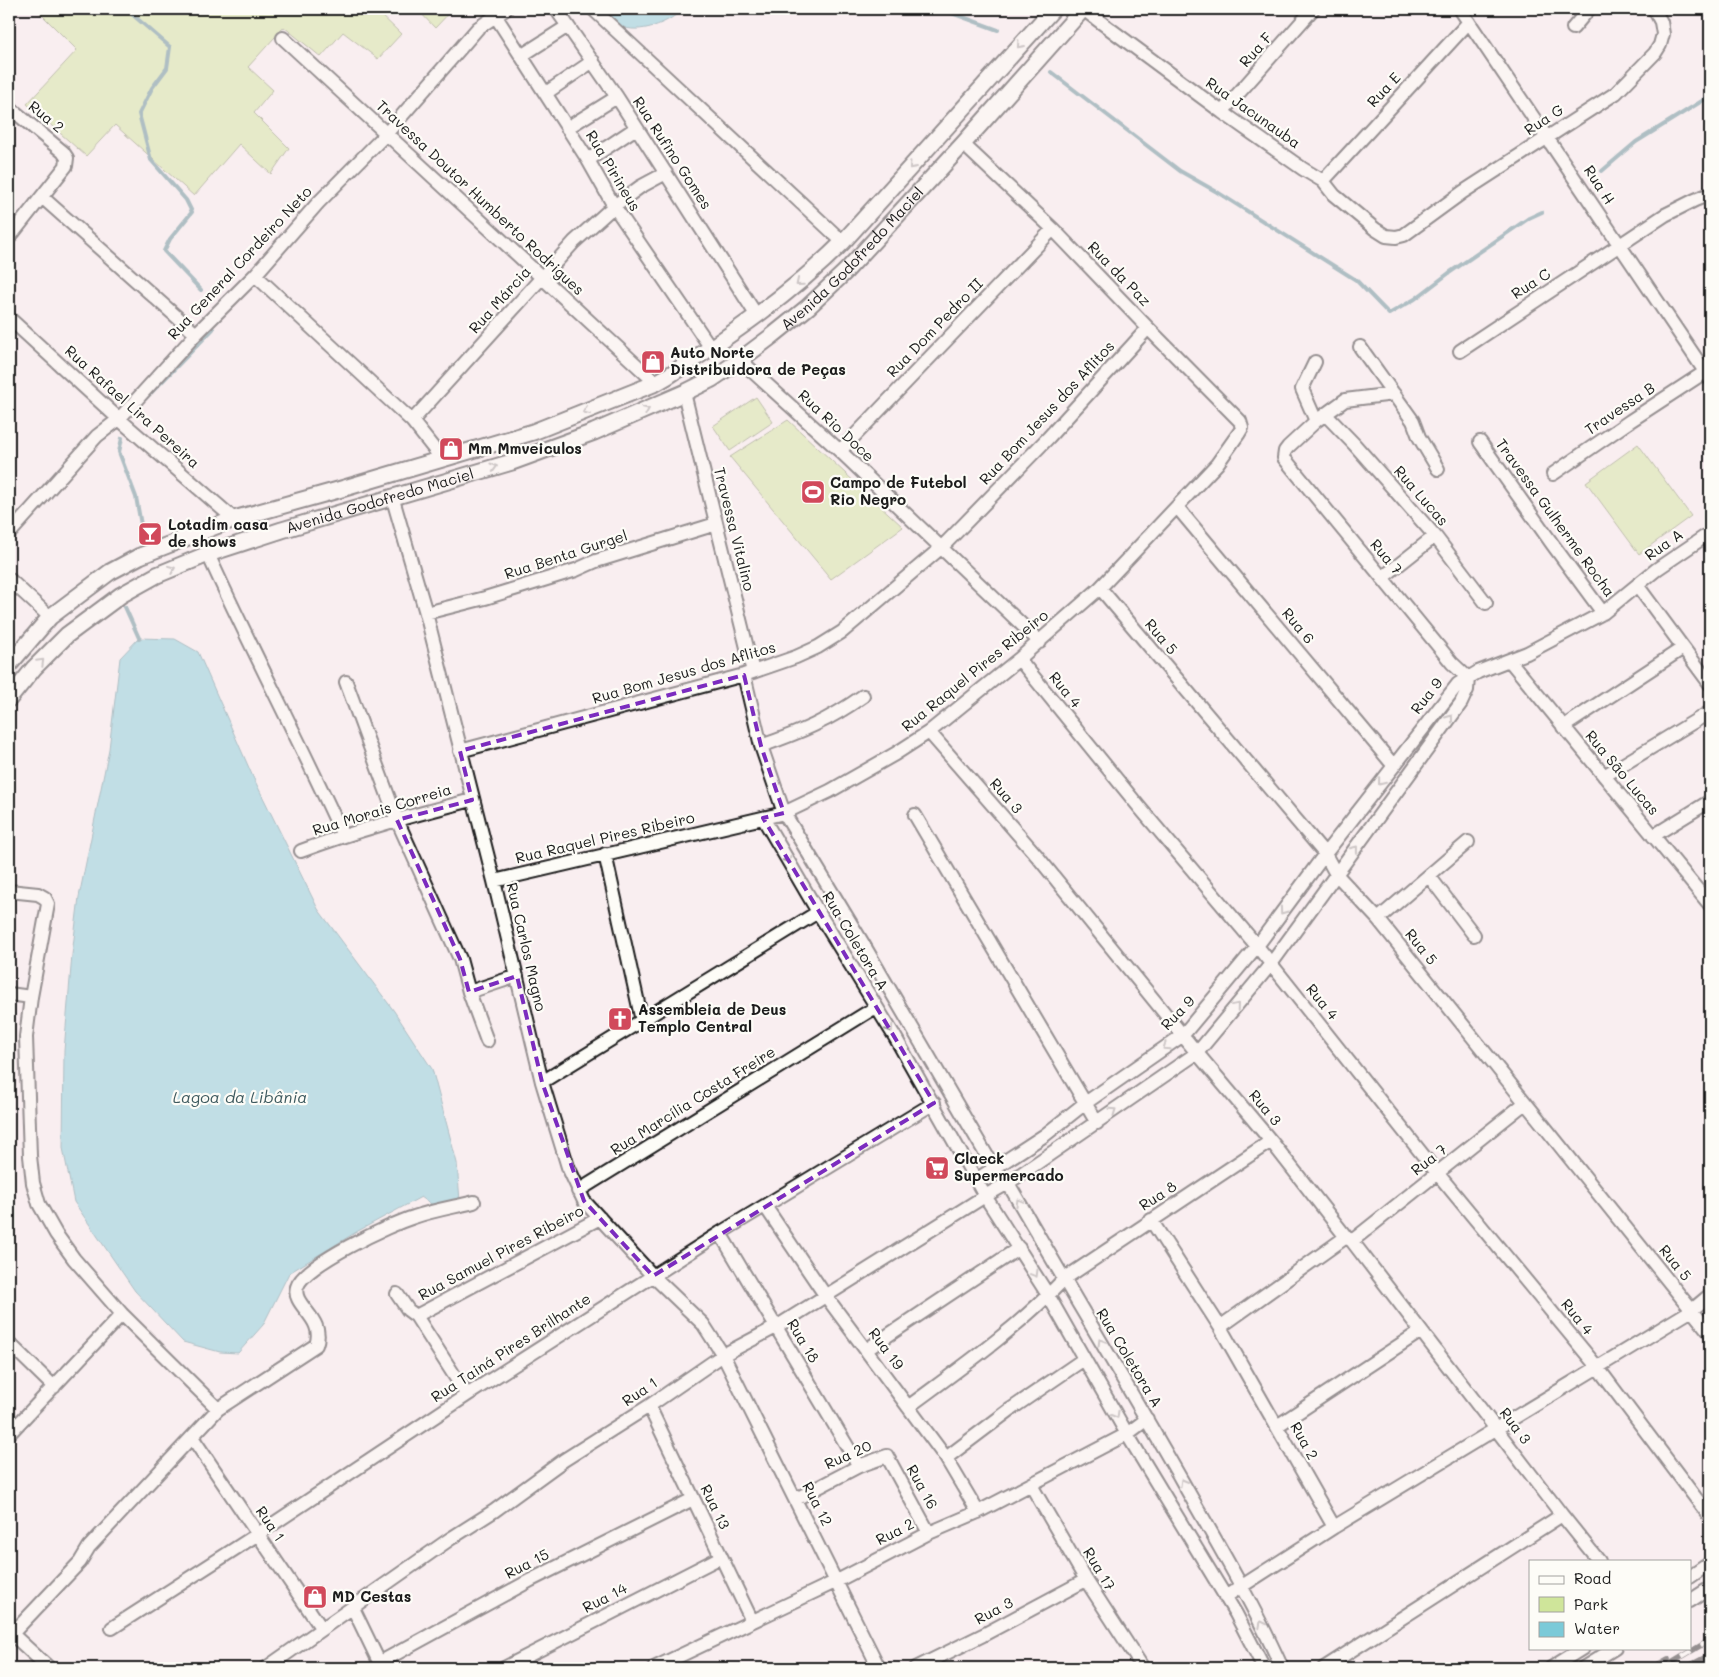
<svg xmlns="http://www.w3.org/2000/svg" width="1719" height="1677" viewBox="0 0 1719 1677" font-family="Mali,sans-serif">
	<style>
		.green { fill: #cfe59a; stroke: #76805b }
		.water { fill: #7bcad8; stroke: #55848d }
		.lines { fill: none; stroke-linecap: round; stroke-linejoin: round }
		.stream { stroke: #55848d; stroke-width: 4 }
		.minor-casing { stroke: #1c1c1c; stroke-width: 16 }
		.major-casing { stroke: #1c1c1c; stroke-width: 19 }
		.minor { stroke: #fdfcf7; stroke-width: 12 }
		.major { stroke: #fdfcf7; stroke-width: 15 }
		.rail-casing { stroke: #1c1c1c; stroke-width: 5.5 }
		.rail { stroke: #fdfcf7; stroke-width: 4; stroke-dasharray: 11; stroke-linecap: butt }
		.oneway { stroke: #989794 }
		.marked { fill: none; stroke: #7b2cbf; stroke-width: 4; stroke-dasharray: 10 6; stroke-linejoin: round }
		.labels { text-anchor: middle; stroke-width: 4.5; stroke-linejoin: round; paint-order: stroke }
		.street-label { font-size: 15px; fill: #1c1c1c; stroke: #fdfcf7 }
		.poi-label { font-size: 15px; font-weight: bold; fill: #1c1c1c; stroke: #fdfcf7; text-anchor: start }
		.water-label { font-size: 16px; font-style: italic; fill: #3d595e; stroke: #fdfcf7 }
	</style>
	<rect width="100%" height="100%" fill="#f9eef0"/>
	<filter id="ink" filterUnits="userSpaceOnUse"><feTurbulence type="fractalNoise" baseFrequency=".02" numOctaves="2"/><feDisplacementMap in="SourceGraphic" scale="10" xChannelSelector="R" yChannelSelector="G"/><feConvolveMatrix kernelMatrix="1 2 1 2 8 2 1 2 1" color-interpolation-filters="sRGB"/></filter>
	<g filter="url(#ink)">
		<!-- green -->
		<path class="green" d="M 36,9 L 375,9 L 401,34 L 378,59 L 343,32 L 321,57 L 284,27 L 248,67 L 273,90 L 254,113 L 289,148 L 271,174 L 239,144 L 194,196 L 115,125 L 86,156 L 27,104 L 77,50 Z
			M 417,9 L 453,9 L 435,28 Z
			M 756,397 L 773,422 L 730,451 L 713,426 Z
			M 788,420 L 903,527 L 831,579 L 730,457 Z
			M 1638,444 L 1691,516 L 1639,554 L 1586,482 Z"/>
		<!-- water -->
		<path class="water" d="M 597,9 L 683,9 C 669,23 639,35 620,26 C 612,22 604,14 597,9 Z
			M 139,638 L 175,639 L 198,652 L 253,777 L 318,909 L 394,1011 L 432,1069 L 457,1163 L 460,1201 L 437,1208 L 421,1197 L 358,1231 L 289,1273 L 263,1325 L 238,1353 L 220,1352 L 183,1342 L 135,1291 L 74,1202 L 63,1148 L 64,1051 L 72,955 L 79,897 L 109,749 L 120,658 Z"/>
		<g class="lines">
			<!-- stream -->
			<path class="stream" d="M 126,9 L 170,47 L 167,68 L 152,88 L 139,114 L 151,160 L 186,200 L 192,212 L 170,239 L 164,251 L 201,290
				M 941,9 L 998,30
				M 1051,72 L 1180,171 L 1217,192 L 1356,280 L 1389,314 L 1415,299 L 1449,273 L 1529,218 L 1542,212
				M 1602,171 L 1636,142 L 1710,96
				M 145,399 L 213,329
				M 122,438 L 119,452 L 136,497 L 143,536
				M 125,607 L 139,638"/>
			<defs>
				<path id="minor" d="M 491,9 L 588,160 L 614,206 L 711,348
					M 556,9 L 617,97 L 757,316
					M 1083,9 L 1222,112 L 1303,169 L 1323,181 L 1334,195 L 1375,229 L 1386,236 L 1396,237 L 1404,235 L 1463,192 L 1616,93 L 1655,53 L 1660,45 L 1663,34 L 1661,22 L 1654,9
					M 1460,9 L 1710,379
					M 594,10 L 843,242
					M 1573,28 L 1589,9
					M 283,38 L 656,383
					M 521,56 L 568,26
					M 546,93 L 593,61
					M 9,107 L 63,152 L 67,158 L 66,166 L 9,238
					M 1222,112 L 1313,9
					M 567,128 L 617,97
					M 588,160 L 636,128
					M 1323,181 L 1469,22
					M 42,197 L 196,334
					M 255,275 L 412,421 L 442,459
					M 9,318 L 119,419 L 234,519
					M 1360,347 L 1413,421 L 1419,437 L 1438,469
					M 1460,351 L 1665,215 L 1695,200 L 1710,194
					M 740,360 L 840,451 L 1040,642
					M 1315,362 L 1302,389 L 1316,421
					M 684,393 L 753,672
					M 1394,394 L 1345,400 L 1316,421 L 1288,447 L 1285,451 L 1284,458 L 1452,663 L 1468,678
					M 1326,415 L 1354,444 L 1435,536 L 1486,603
					M 412,421 L 574,242 L 614,206 L 640,187 L 666,173
					M 1480,442 L 1553,545 L 1603,613
					M 840,451 L 1053,229
					M 1553,474 L 1630,421 L 1705,372
					M 392,496 L 426,613 L 494,881 L 542,1082 L 568,1167 L 584,1201 L 653,1276 L 703,1324 L 723,1355 L 879,1668
					M 1177,507 L 1394,766
					M 9,534 L 97,436 L 119,419 L 196,334 L 255,275 L 318,203 L 386,134 L 478,28 L 506,9
					M 208,554 C 251,649 300,741 343,836
					M 1382,578 L 1435,536
					M 9,579 L 50,617
					M 1637,585 L 1710,684
					M 1100,588 L 1325,854 L 1336,874 L 1378,919 L 1710,1333
					M 426,613 L 485,598 L 576,570 L 596,561 L 716,524
					M 1019,659 L 1140,808 L 1257,946 L 1438,1174 L 1598,1368 L 1710,1517
					M 1510,661 L 1710,905
					M 744,675 L 761,746 L 784,813 L 862,942 L 994,1168 L 1008,1183 C 1065,1282 1125,1381 1182,1481 C 1217,1543 1253,1603 1282,1668
					M 346,682 L 397,820 L 460,959 L 469,992 L 487,1041
					M 1563,727 L 1683,648
					M 929,732 L 1037,856 L 1197,1053 L 1271,1141 L 1346,1237 L 1352,1241 L 1562,1515 L 1599,1561
					M 761,746 C 801,732 828,721 863,696
					M 460,751 L 744,675 L 796,657 L 818,647 L 842,632 L 942,547 L 1048,438 L 1148,328
					M 1604,776 L 1710,712
					M 915,815 L 1097,1123
					M 763,818 L 818,912 L 895,1037 L 985,1196 L 1048,1295 L 1127,1434 L 1236,1614 L 1264,1668
					M 1653,836 L 1710,801
					M 301,851 C 357,830 414,815 472,800
					M 605,854 L 642,1021
					M 1429,876 L 1474,935
					M 494,881 L 784,813 L 830,791 L 895,754 L 929,732 L 1019,659 L 1100,588 L 1217,464 L 1239,433 L 1242,428 L 1240,421 L 1148,328 L 1053,229 L 963,144
					M 9,891 L 38,894 L 45,898 L 48,904 L 31,997 L 26,1037 L 30,1156 L 33,1183 L 39,1204 L 56,1234 L 74,1259 L 122,1314 L 218,1409
					M 1378,919 L 1468,842
					M 469,992 L 517,976
					M 9,994 L 31,997
					M 542,1082 L 818,912
					M 976,1180 L 1045,1135 L 1084,1104 L 1183,1035 L 1257,946 L 1325,854 L 1458,684 L 1478,672 L 1527,653 L 1603,613 L 1657,569 L 1710,533
					M 578,1191 L 876,1007
					M 765,1206 L 825,1295 L 946,1458 L 978,1512
					M 1151,1220 L 1220,1327 L 1334,1527
					M 720,1233 L 859,1466
					M 1352,1241 L 1525,1103
					M 397,1294 L 408,1310 L 416,1316 L 467,1395
					M 416,1316 L 600,1218
					M 1220,1327 L 1346,1237
					M 9,1343 L 54,1387
					M 866,1350 L 1019,1248
					M 649,1406 L 752,1621
					M 908,1407 C 962,1367 1018,1328 1064,1279 L 1271,1141
					M 1277,1426 L 1421,1331
					M 9,1434 L 122,1314
					M 192,1437 L 322,1629
					M 946,1458 L 1011,1409 L 1084,1359
					M 1031,1485 L 1086,1580 L 1143,1668
					M 796,1499 L 859,1466 L 887,1456 L 929,1533
					M 1690,1577 L 1710,1563
					M 1225,1597 L 1334,1527 L 1692,1310 L 1710,1295
					M 1690,1601 L 1710,1588
					M 353,1608 L 382,1668
					M 112,1628 L 258,1534 L 467,1395 L 720,1233 L 934,1103
					M 12,1634 L 49,1668
					M 9,1637 L 80,1562 L 89,1547 L 218,1409 L 316,1345 C 326,1318 291,1306 297,1287 C 303,1265 391,1224 414,1217 C 434,1210 454,1207 474,1202
					M 379,1663 L 531,1580 L 693,1499
					M 266,1668 L 450,1539 L 494,1511 L 564,1460 L 649,1406 L 723,1355 L 776,1327 L 985,1196 L 1008,1183 L 1197,1053 L 1271,964 L 1461,703 L 1467,690 L 1468,678
					M 504,1668 L 721,1557
					M 654,1668 L 837,1581 L 929,1533 L 978,1512 L 1127,1434 L 1147,1419
					M 916,1668 L 983,1635 L 1086,1580
					M 1324,1668 L 1562,1515
					M 1551,1668 L 1583,1648
					M 1583,1668 L 1615,1648"/>
				<g id="major">
					<path d="M 9,665 L 50,617 L 110,572 L 140,556 L 234,519 L 338,490 L 533,432 L 656,383 L 668,376 C 730,336 791,294 843,242 L 1053,9"/>
					<path id="s1" d="M 9,699 L 34,668 L 67,635 L 121,595 L 157,575 L 208,554 L 282,530 L 512,462 L 594,432 L 684,393 L 712,379 L 740,360 L 772,336 L 808,307 L 845,272 L 963,144 L 1083,9"/>
				</g>
			</defs>
			<!-- minor casing -->
			<use href="#minor" class="minor-casing"/>
			<!-- major casing -->
			<use href="#major" class="major-casing"/>
			<!-- minor -->
			<use href="#minor" class="minor"/>
			<!-- major -->
			<use href="#major" class="major"/>
			<defs>
				<path id="rail" d="M 1652,1668 L 1668,1659
					M 1663,1668 L 1710,1640
					M 1685,1668 L 1710,1655"/>
			</defs>
			<!-- rail casing -->
			<use href="#rail" class="rail-casing"/>
			<!-- rail -->
			<use href="#rail" class="rail"/>
		</g>
		<!-- one-way arrows -->
		<defs><path id="oneway-chevron" d="M-2-3.5L2.5 0L-2 3.5" fill="none" stroke-width="1.6" stroke-linecap="round" stroke-linejoin="round" transform="scale(1.25)"/></defs>
		<g class="oneway">
			<use href="#oneway-chevron" transform="translate(1020 45) rotate(132)"/>
			<use href="#oneway-chevron" transform="translate(912 166) rotate(132)"/>
			<use href="#oneway-chevron" transform="translate(799 283) rotate(140)"/>
			<use href="#oneway-chevron" transform="translate(646 410) rotate(-23)"/>
			<use href="#oneway-chevron" transform="translate(586 411) rotate(158)"/>
			<use href="#oneway-chevron" transform="translate(494 467) rotate(-16)"/>
			<use href="#oneway-chevron" transform="translate(172 569) rotate(-22)"/>
			<use href="#oneway-chevron" transform="translate(41 662) rotate(-45)"/>
			<use href="#oneway-chevron" transform="translate(1450 718) rotate(-54)"/>
			<use href="#oneway-chevron" transform="translate(1381 782) rotate(129)"/>
			<use href="#oneway-chevron" transform="translate(1355 849) rotate(-52)"/>
			<use href="#oneway-chevron" transform="translate(788 860) rotate(60)"/>
			<use href="#oneway-chevron" transform="translate(1283 911) rotate(126)"/>
			<use href="#oneway-chevron" transform="translate(1236 1006) rotate(-50)"/>
			<use href="#oneway-chevron" transform="translate(890 1029) rotate(57)"/>
			<use href="#oneway-chevron" transform="translate(1166 1047) rotate(145)"/>
			<use href="#oneway-chevron" transform="translate(1113 1111) rotate(-35)"/>
			<use href="#oneway-chevron" transform="translate(1019 1202) rotate(-120)"/>
			<use href="#oneway-chevron" transform="translate(1035 1274) rotate(59)"/>
			<use href="#oneway-chevron" transform="translate(1101 1342) rotate(-121)"/>
			<use href="#oneway-chevron" transform="translate(1116 1415) rotate(60)"/>
			<use href="#oneway-chevron" transform="translate(1183 1482) rotate(-120)"/>
			<use href="#oneway-chevron" transform="translate(1262 1624) rotate(-117)"/>
		</g>
	</g>
	<!-- marked area -->
	<path d="M0 0H1719V1677H0ZM 744,675 L 761,746 L 784,813 L 763,818 L 934,1103 L 653,1276 L 584,1201 L 542,1082 L 517,976 L 469,992 L 460,959 L 397,820 L 472,800 L 460,751 Z" fill="#f9eef0" fill-opacity=".55" fill-rule="evenodd"/>
	<path class="marked" d="M 744,675 L 761,746 L 784,813 L 763,818 L 934,1103 L 653,1276 L 584,1201 L 542,1082 L 517,976 L 469,992 L 460,959 L 397,820 L 472,800 L 460,751 Z"/>
	<!-- icons -->
	<defs>
		<symbol id="shop-square" viewBox="-11 -11 22 22"><rect x="-9" y="-9" width="18" height="18" rx="4" fill="#d1495b" stroke="#fdfcf7"/><path d="M-5-2.5h2.3a2.7 3.5 0 0 1 5.4 0H5L5.5 6h-11ZM-1.5-2.5h3a1.5 2.3 0 0 0-3 0Z" fill="#fff"/></symbol>
		<symbol id="stadium-square" viewBox="-11 -11 22 22"><rect x="-9" y="-9" width="18" height="18" rx="4" fill="#d1495b" stroke="#fdfcf7"/><path d="M0-5a6.5 5 0 1 0 0 10a6.5 5 0 1 0 0-10ZM-3.5-1.8h7v3.6h-7Z" fill="#fff"/></symbol>
		<symbol id="bar-square" viewBox="-11 -11 22 22"><rect x="-9" y="-9" width="18" height="18" rx="4" fill="#d1495b" stroke="#fdfcf7"/><path d="M-6-5H6L.8 .8V4.5H3.5V6h-7V4.5H-.8V.8Z" fill="#fff"/></symbol>
		<symbol id="church-square" viewBox="-11 -11 22 22"><rect x="-9" y="-9" width="18" height="18" rx="4" fill="#d1495b" stroke="#fdfcf7"/><path d="M-1.2-6h2.4v3.5h3.3v2.4h-3.3V6h-2.4V-.1h-3.3v-2.4h3.3Z" fill="#fff"/></symbol>
		<symbol id="supermarket-square" viewBox="-11 -11 22 22"><rect x="-9" y="-9" width="18" height="18" rx="4" fill="#d1495b" stroke="#fdfcf7"/><path d="M-6-5.5h2.5l.6 2H6L4.5 2H-2.5L-4.4-4H-6ZM-1.5 3.2a1.3 1.3 0 1 0 .1 0ZM3 3.2a1.3 1.3 0 1 0 .1 0Z" fill="#fff"/></symbol>
	</defs>
	<g fill-rule="evenodd">
		<use href="#shop-square" x="639" y="348" width="28" height="28"/>
		<use href="#shop-square" x="437" y="435" width="28" height="28"/>
		<use href="#stadium-square" x="799" y="478" width="28" height="28"/>
		<use href="#bar-square" x="136" y="520" width="28" height="28"/>
		<use href="#church-square" x="606" y="1005" width="28" height="28"/>
		<use href="#supermarket-square" x="923" y="1154" width="28" height="28"/>
		<use href="#shop-square" x="301" y="1583" width="28" height="28"/>
	</g>
	<g class="labels">
		<!-- street labels -->
		<g class="street-label">
			<text transform="translate(1256 50) rotate(-48)" y="5">Rua F</text>
			<text transform="translate(1384 90) rotate(-47)" y="5">Rua E</text>
			<text transform="translate(1253 113) rotate(35)" y="5">Rua Jacunauba</text>
			<text transform="translate(46 117) rotate(39)" y="5">Rua 2</text>
			<text transform="translate(1544 120) rotate(-33)" y="5">Rua G</text>
			<text transform="translate(672 153) rotate(57)" y="5">Rua Rufino Gomes</text>
			<text transform="translate(613 171) rotate(59)" y="5">Rua Pirineus</text>
			<text transform="translate(1599 185) rotate(57)" y="5">Rua H</text>
			<text transform="translate(480 198) rotate(43)" y="5">Travessa Doutor Humberto Rodrigues</text>
			<text dy="5" stroke="none"><textPath href="#s1" startOffset="970">Avenida Godofredo Maciel</textPath></text>
			<text transform="translate(240 263) rotate(-47)" y="5">Rua General Cordeiro Neto</text>
			<text transform="translate(1119 274) rotate(46)" y="5">Rua da Paz</text>
			<text transform="translate(1531 284) rotate(-33)" y="5">Rua C</text>
			<text transform="translate(500 300) rotate(-48)" y="5">Rua Márcia</text>
			<text transform="translate(935 328) rotate(-46)" y="5">Rua Dom Pedro II</text>
			<text transform="translate(132 407) rotate(42)" y="5">Rua Rafael Lira Pereira</text>
			<text transform="translate(1620 409) rotate(-34)" y="5">Travessa B</text>
			<text transform="translate(1047 413) rotate(-47)" y="5">Rua Bom Jesus dos Aflitos</text>
			<text transform="translate(836 426) rotate(43)" y="5">Rua Rio Doce</text>
			<text transform="translate(1421 496) rotate(49)" y="5">Rua Lucas</text>
			<text dy="5" stroke="none"><textPath href="#s1" startOffset="430">Avenida Godofredo Maciel</textPath></text>
			<text transform="translate(1555 518) rotate(54)" y="5">Travessa Gulherme Rocha</text>
			<text transform="translate(734 529) rotate(76)" y="5">Travessa Vitalino</text>
			<text transform="translate(1664 545) rotate(-35)" y="5">Rua A</text>
			<text transform="translate(566 555) rotate(-18)" y="5">Rua Benta Gurgel</text>
			<text transform="translate(1386 557) rotate(50)" y="5">Rua 7</text>
			<text transform="translate(1298 626) rotate(50)" y="5">Rua 6</text>
			<text transform="translate(1161 637) rotate(50)" y="5">Rua 5</text>
			<text transform="translate(975 671) rotate(-39)" y="5">Rua Raquel Pires Ribeiro</text>
			<text transform="translate(684 673) rotate(-16)" y="5">Rua Bom Jesus dos Aflitos</text>
			<text transform="translate(1065 690) rotate(51)" y="5">Rua 4</text>
			<text transform="translate(1427 696) rotate(-52)" y="5">Rua 9</text>
			<text transform="translate(1622 773) rotate(50)" y="5">Rua São Lucas</text>
			<text transform="translate(1006 796) rotate(49)" y="5">Rua 3</text>
			<text transform="translate(382 810) rotate(-17)" y="5">Rua Morais Correia</text>
			<text transform="translate(605 838) rotate(-13)" y="5">Rua Raquel Pires Ribeiro</text>
			<text transform="translate(855 941) rotate(59)" y="5">Rua Coletora A</text>
			<text transform="translate(526 947) rotate(77)" y="5">Rua Carlos Magno</text>
			<text transform="translate(1421 947) rotate(51)" y="5">Rua 5</text>
			<text transform="translate(1322 1002) rotate(51)" y="5">Rua 4</text>
			<text transform="translate(1178 1013) rotate(-46)" y="5">Rua 9</text>
			<text transform="translate(693 1101) rotate(-32)" y="5">Rua Marcília Costa Freire</text>
			<text transform="translate(1265 1108) rotate(50)" y="5">Rua 3</text>
			<text transform="translate(1429 1160) rotate(-38)" y="5">Rua 7</text>
			<text transform="translate(1158 1196) rotate(-33)" y="5">Rua 8</text>
			<text transform="translate(501 1253) rotate(-28)" y="5">Rua Samuel Pires Ribeiro</text>
			<text transform="translate(1675 1263) rotate(51)" y="5">Rua 5</text>
			<text transform="translate(1577 1317) rotate(51)" y="5">Rua 4</text>
			<text transform="translate(803 1341) rotate(59)" y="5">Rua 18</text>
			<text transform="translate(511 1348) rotate(-33)" y="5">Rua Tainá Pires Brilhante</text>
			<text transform="translate(886 1349) rotate(53)" y="5">Rua 19</text>
			<text transform="translate(1129 1358) rotate(59)" y="5">Rua Coletora A</text>
			<text transform="translate(640 1392) rotate(-34)" y="5">Rua 1</text>
			<text transform="translate(1515 1426) rotate(53)" y="5">Rua 3</text>
			<text transform="translate(1304 1441) rotate(61)" y="5">Rua 2</text>
			<text transform="translate(848 1455) rotate(-24)" y="5">Rua 20</text>
			<text transform="translate(922 1487) rotate(61)" y="5">Rua 16</text>
			<text transform="translate(817 1504) rotate(63)" y="5">Rua 12</text>
			<text transform="translate(715 1507) rotate(64)" y="5">Rua 13</text>
			<text transform="translate(270 1524) rotate(56)" y="5">Rua 1</text>
			<text transform="translate(895 1532) rotate(-27)" y="5">Rua 2</text>
			<text transform="translate(527 1564) rotate(-27)" y="5">Rua 15</text>
			<text transform="translate(1099 1569) rotate(59)" y="5">Rua 17</text>
			<text transform="translate(605 1598) rotate(-27)" y="5">Rua 14</text>
			<text transform="translate(994 1611) rotate(-28)" y="5">Rua 3</text>
		</g>
		<!-- poi labels -->
		<g class="poi-label">
			<text x="670" y="358">Auto Norte<tspan x="670" dy="17">Distribuidora de Peças</tspan></text>
			<text x="468" y="454">Mm Mmveiculos</text>
			<text x="830" y="488">Campo de Futebol<tspan x="830" dy="17">Rio Negro</tspan></text>
			<text x="168" y="530">Lotadim casa<tspan x="168" dy="17">de shows</tspan></text>
			<text x="638" y="1015">Assembleia de Deus<tspan x="638" dy="17">Templo Central</tspan></text>
			<text x="954" y="1164">Claeck<tspan x="954" dy="17">Supermercado</tspan></text>
			<text x="332" y="1602">MD Cestas</text>
		</g>
		<!-- water labels -->
		<g class="water-label">
			<text x="240" y="1103">Lagoa da Libânia</text>
		</g>
	</g>
	<!-- margin -->
	<rect width="1719" height="1677" fill="none" stroke="#fdfcf7" stroke-width="30"/>
	<rect x="15" y="15" width="1689" height="1647" fill="none" stroke="#1c1c1c" stroke-width="2" filter="url(#ink)"/>
	<!-- legend -->
	<rect x="1529" y="1560" width="162" height="90" fill="#fdfcf7" stroke="#a3a29f"/>
	<rect x="1539" y="1576" width="25" height="8" fill="#fdfcf7" stroke="#a3a29f"/>
	<text x="1574" y="1584" font-size="15" fill="#1c1c1c">Road</text>
	<rect x="1539" y="1597" width="25" height="15" fill="#cfe59a" stroke="#a3a29f"/>
	<text x="1574" y="1610" font-size="15" fill="#1c1c1c">Park</text>
	<rect x="1539" y="1622" width="25" height="15" fill="#7bcad8" stroke="#a3a29f"/>
	<text x="1574" y="1634" font-size="15" fill="#1c1c1c">Water</text>
</svg>
